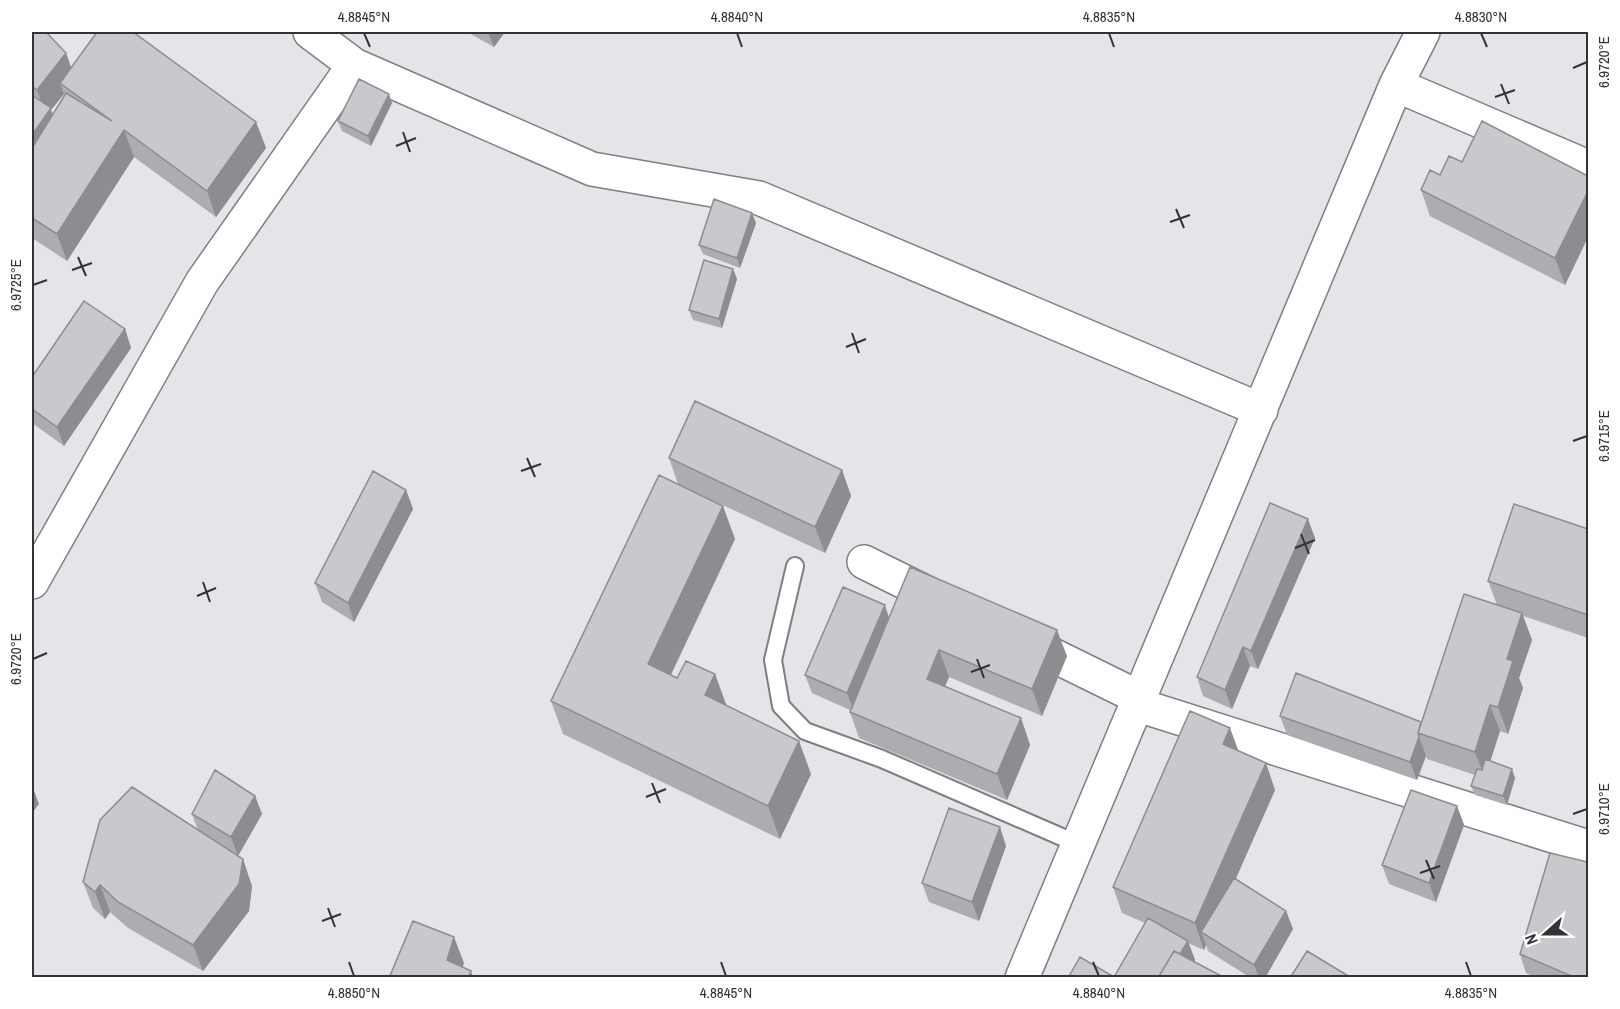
<svg xmlns="http://www.w3.org/2000/svg" width="1620" height="1009" viewBox="0 0 1620 1009" font-family="'Archivo Narrow',sans-serif">
	<style>
		.lines { fill: none; stroke-linecap: round; stroke-linejoin: round }
		.service-casing { stroke: #7f7f83; stroke-width: 20 }
		.minor-casing { stroke: #7f7f83; stroke-width: 36 }
		.service { stroke: #fff; stroke-width: 16 }
		.minor { stroke: #fff; stroke-width: 33 }
		.wall { fill: #abadb0; fill-rule: evenodd }
		.shaded-wall { fill: #8b8d90 }
		.building { fill: #c7c9cd; stroke: #8b8d90; stroke-width: 1.5 }
		.ticks { fill: none; stroke: #333335; stroke-width: 2 }
		.neatline { fill: none; stroke: #333335; stroke-width: 2 }
		.ticks-label { font-size: 15px; text-anchor: middle; fill: #333335 }
	</style>
	<rect width="100%" height="100%" fill="#e4e4e9"/>
	<g class="lines">
		<defs>
			<path id="service" d="M 795,566 L 773,660 L 781,706 L 805,731 L 882,759 L 1078,844"/>
			<path id="minor" d="M 310,32 L 354,65 L 592,169 L 759,198 L 1261,410
				M 1396,85 L 1588,167
				M 864,562 L 943,601
				M 32,582 L 202,282 L 354,65
				M 1024,641 L 1140,698
				M 1138,705 L 1588,847
				M 1022,978 L 1396,85 L 1423,32"/>
		</defs>
		<!-- service casing -->
		<use href="#service" class="service-casing"/>
		<!-- minor casing -->
		<use href="#minor" class="minor-casing"/>
		<!-- service -->
		<use href="#service" class="service"/>
		<!-- minor -->
		<use href="#minor" class="minor"/>
	</g>
	<!-- wall -->
	<path class="wall" d="M 32,32 L 66,53 L 71,67 L 256,122 L 266,148 L 216,217 L 134,157 L 67,261 L 32,238 ZM 64,94 L 64,97 L 53,115 L 51,110 Z
		M 467,32 L 505,32 L 494,47 Z
		M 392,103 L 371,146 L 342,131 L 338,121 Z
		M 1440,175 L 1588,176 L 1588,237 L 1565,285 L 1430,216 L 1421,190 Z
		M 756,223 L 740,268 L 703,254 L 699,245 Z
		M 733,269 L 737,279 L 722,328 L 693,320 L 689,310 Z
		M 125,329 L 131,348 L 64,446 L 32,423 L 32,377 Z
		M 669,458 L 842,470 L 851,496 L 825,553 L 678,484 Z
		M 406,490 L 413,509 L 354,622 L 322,602 L 315,583 Z
		M 1588,529 L 1588,638 L 1523,616 L 1532,640 L 1519,678 L 1523,688 L 1508,734 L 1500,731 L 1490,761 L 1515,778 L 1507,805 L 1475,795 L 1471,786 L 1475,775 L 1427,759 L 1426,756 L 1417,780 L 1287,735 L 1280,716 L 1421,722 L 1497,605 L 1488,581 Z
		M 1315,538 L 1258,669 L 1250,666 L 1232,709 L 1203,696 L 1197,677 Z
		M 735,539 L 671,675 L 677,678 L 715,674 L 726,705 L 811,774 L 780,839 L 563,734 L 551,701 Z
		M 889,617 L 1067,656 L 1042,716 L 949,677 L 945,686 L 1021,718 L 1030,745 L 1007,800 L 859,738 L 850,712 L 850,710 L 812,693 L 805,675 Z
		M 1238,751 L 1275,790 L 1235,880 L 1286,911 L 1293,929 L 1265,978 L 1251,978 L 1208,951 L 1206,945 L 1204,950 L 1188,943 L 1195,960 L 1194,961 L 1114,977 L 1145,923 L 1122,913 L 1113,887 Z
		M 255,796 L 262,814 L 238,856 L 252,886 L 249,911 L 203,971 L 128,928 L 110,912 L 105,919 L 93,908 L 83,882 L 198,830 L 192,814 Z
		M 1457,806 L 1464,825 L 1436,902 L 1389,884 L 1382,865 Z
		M 1006,846 L 979,921 L 929,902 L 922,883 Z
		M 1520,954 L 1588,978 L 1538,978 L 1526,973 Z"/>
	<!-- shaded-wall -->
	<path class="shaded-wall" d="M 488,32 L 505,32 L 494,47 Z
		M 66,53 L 75,79 L 60,83 L 64,94 L 51,110 L 60,135 L 32,175 L 32,135 L 46,115 L 37,90 Z
		M 389,94 L 392,103 L 371,146 L 368,136 Z
		M 256,122 L 266,148 L 216,217 L 207,191 Z
		M 124,130 L 134,157 L 67,261 L 57,234 Z
		M 1588,191 L 1588,237 L 1565,285 L 1555,258 Z
		M 752,213 L 756,223 L 740,268 L 737,258 Z
		M 733,269 L 737,279 L 722,328 L 719,319 Z
		M 125,329 L 131,348 L 64,446 L 57,427 Z
		M 842,470 L 851,496 L 825,553 L 815,527 Z
		M 406,490 L 413,509 L 354,622 L 348,603 Z
		M 723,506 L 735,539 L 660,697 L 648,664 Z
		M 1308,519 L 1315,538 L 1258,669 L 1251,651 Z
		M 885,605 L 891,624 L 854,712 L 847,693 Z
		M 1522,613 L 1532,640 L 1519,678 L 1523,688 L 1508,734 L 1498,707 L 1507,659 Z
		M 1057,630 L 1067,656 L 1042,716 L 1032,689 Z
		M 1243,647 L 1250,666 L 1232,709 L 1225,690 Z
		M 939,650 L 949,677 L 937,705 L 927,679 Z
		M 715,674 L 727,707 L 705,695 Z
		M 1490,705 L 1500,731 L 1485,778 L 1475,752 Z
		M 1021,718 L 1030,745 L 1007,800 L 997,774 Z
		M 1230,728 L 1240,755 L 1223,744 Z
		M 1419,737 L 1426,756 L 1417,780 L 1410,762 Z
		M 799,741 L 811,774 L 780,839 L 768,806 Z
		M 1266,763 L 1275,790 L 1210,937 L 1201,932 L 1206,945 L 1204,950 L 1195,923 Z
		M 1512,769 L 1515,778 L 1507,805 L 1503,796 Z
		M 32,785 L 39,804 L 32,813 Z
		M 255,796 L 262,814 L 238,856 L 231,837 Z
		M 1457,806 L 1464,825 L 1436,902 L 1429,883 Z
		M 1000,827 L 1006,846 L 979,921 L 972,902 Z
		M 243,859 L 252,886 L 249,911 L 203,971 L 193,945 Z
		M 100,885 L 110,912 L 105,919 L 95,892 Z
		M 1286,911 L 1293,929 L 1265,978 L 1259,978 L 1254,965 Z
		M 454,937 L 464,963 L 459,978 L 447,960 Z
		M 1188,941 L 1195,960 L 1184,978 L 1166,978 Z
		M 471,971 L 473,978 L 468,978 Z"/>
	<!-- building -->
	<path class="building" d="M 32,32 L 46,32 L 66,53 L 37,90 L 32,86 Z
		M 97,32 L 133,32 L 256,122 L 207,191 L 124,130 L 57,234 L 32,218 L 32,148 L 66,93 L 112,121 L 60,83 Z
		M 359,79 L 389,94 L 368,136 L 338,121 Z
		M 32,95 L 51,108 L 32,135 Z
		M 1482,121 L 1588,176 L 1588,191 L 1555,258 L 1421,190 L 1430,170 L 1440,175 L 1449,156 L 1462,162 Z
		M 714,199 L 752,213 L 737,258 L 699,245 Z
		M 704,260 L 733,269 L 719,319 L 689,310 Z
		M 84,301 L 125,329 L 57,427 L 32,409 L 32,377 Z
		M 695,401 L 842,470 L 815,527 L 669,458 Z
		M 373,471 L 406,490 L 348,603 L 315,583 Z
		M 659,475 L 723,506 L 648,664 L 677,678 L 686,661 L 715,674 L 705,695 L 799,741 L 768,806 L 551,701 Z
		M 1270,503 L 1308,519 L 1251,651 L 1243,647 L 1225,690 L 1197,677 Z
		M 1514,504 L 1588,529 L 1588,615 L 1488,581 Z
		M 910,567 L 1057,630 L 1032,689 L 939,650 L 927,679 L 1021,718 L 997,774 L 850,712 Z
		M 843,587 L 885,605 L 847,693 L 805,675 Z
		M 1464,594 L 1522,613 L 1507,659 L 1513,661 L 1498,707 L 1490,705 L 1475,752 L 1418,733 Z
		M 1296,673 L 1421,722 L 1418,733 L 1419,737 L 1410,762 L 1280,716 Z
		M 1190,711 L 1230,728 L 1223,744 L 1266,763 L 1195,923 L 1113,887 Z
		M 1485,759 L 1512,769 L 1503,796 L 1471,786 L 1477,769 L 1482,770 Z
		M 215,770 L 255,796 L 231,837 L 192,814 Z
		M 132,787 L 243,859 L 239,884 L 193,945 L 118,902 L 100,885 L 95,892 L 83,882 L 100,820 Z
		M 1411,790 L 1457,806 L 1429,883 L 1382,865 Z
		M 949,808 L 1000,827 L 972,902 L 922,883 Z
		M 1550,853 L 1588,862 L 1588,969 L 1586,978 L 1576,978 L 1520,954 Z
		M 1234,878 L 1286,911 L 1254,965 L 1201,932 Z
		M 1148,918 L 1188,941 L 1180,954 L 1174,951 L 1158,978 L 1068,978 L 1080,957 L 1114,977 Z
		M 413,921 L 454,937 L 447,960 L 471,971 L 468,978 L 389,978 Z
		M 1174,951 L 1225,978 L 1158,978 Z
		M 1307,951 L 1350,977 L 1350,978 L 1290,978 Z"/>
	<!-- ticks -->
	<path class="ticks" d="M 364,33 L 370,47M 737,33 L 742,47M 1109,33 L 1114,47M 1481,33 L 1487,47M 1573,68 L 1587,62M 1501,84 L 1509,104M 1495,97 L 1515,90M 403,132 L 410,152M 396,146 L 416,138M 1176,209 L 1184,228M 1170,222 L 1190,215M 78,257 L 86,276M 72,270 L 92,263M 33,285 L 47,280M 852,333 L 859,353M 846,347 L 866,339M 1573,441 L 1587,436M 527,458 L 535,477M 521,471 L 541,464M 1301,534 L 1309,554M 1295,548 L 1315,540M 203,582 L 210,602M 197,596 L 216,588M 33,659 L 47,653M 977,659 L 984,678M 971,672 L 990,665M 652,783 L 660,803M 646,797 L 666,789M 1573,814 L 1587,809M 1426,860 L 1434,879M 1420,873 L 1440,866M 328,908 L 335,927M 322,921 L 341,914M 349,962 L 354,976M 721,962 L 726,976M 1093,962 L 1099,976M 1466,962 L 1471,976"/>
	<!-- border -->
	<rect width="1620" height="1009" fill="none" stroke="#ffffff" stroke-width="66"/>
	<!-- north arrow -->
	<g transform="translate(1545 934) rotate(249)" stroke="#ffffff" stroke-width="4.5" paint-order="stroke">
	<path d="M0-4.5L10 22L0 15L-10 22Z" fill="#333335"/>
	<text y="-9" font-size="16" font-weight="bold" text-anchor="middle" fill="#333335">N</text>
	</g>
	<rect x="33" y="33" width="1554" height="943" class="neatline"/>
	<g class="ticks-label">
		<text x="364" y="22">4.8845°N</text>
		<text x="737" y="22">4.8840°N</text>
		<text x="1109" y="22">4.8835°N</text>
		<text x="1481" y="22">4.8830°N</text>
		<text transform="translate(1604 62) rotate(-90)" y="5">6.9720°E</text>
		<text transform="translate(16 285) rotate(-90)" y="5">6.9725°E</text>
		<text transform="translate(1604 436) rotate(-90)" y="5">6.9715°E</text>
		<text transform="translate(16 659) rotate(-90)" y="5">6.9720°E</text>
		<text transform="translate(1604 809) rotate(-90)" y="5">6.9710°E</text>
		<text x="354" y="998">4.8850°N</text>
		<text x="726" y="998">4.8845°N</text>
		<text x="1099" y="998">4.8840°N</text>
		<text x="1471" y="998">4.8835°N</text>
	</g>
</svg>
